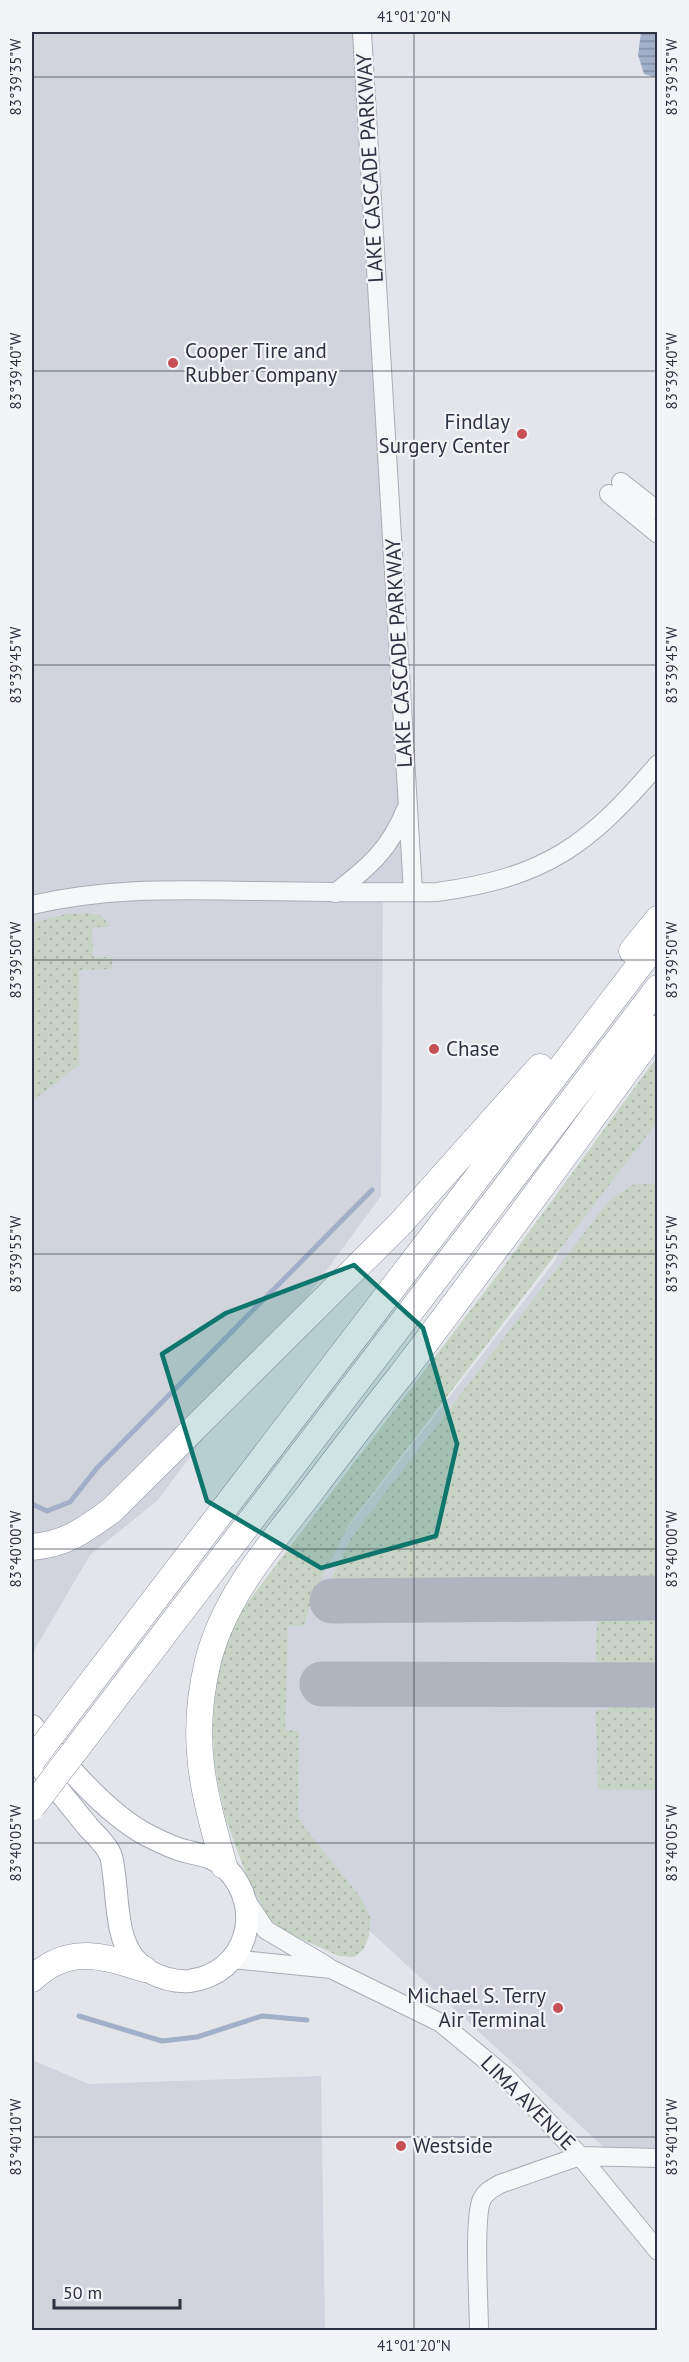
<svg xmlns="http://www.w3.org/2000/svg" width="689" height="2362" viewBox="0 0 689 2362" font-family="'PT Sans',sans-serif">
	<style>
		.built { fill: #d1d4dc }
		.grass { fill: url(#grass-dots) }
		.water { fill: url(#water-rules) }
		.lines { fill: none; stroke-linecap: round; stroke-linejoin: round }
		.stream { stroke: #a1b0c8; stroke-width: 5 }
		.taxiway { stroke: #b0b4be; stroke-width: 45 }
		.minor-casing { stroke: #a8acb4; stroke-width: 20 }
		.major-casing { stroke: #a3a9b5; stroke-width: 24 }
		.highway-casing { stroke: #8b91a0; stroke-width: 27 }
		.minor { stroke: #f6f7f9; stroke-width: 18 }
		.major { stroke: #fff; stroke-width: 22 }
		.highway { stroke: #fff; stroke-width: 26 }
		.highway-bridge-casing { stroke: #8b91a0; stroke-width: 27; stroke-linecap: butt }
		.highway-bridge { stroke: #fff; stroke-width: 26 }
		.marked { fill: #0f766e; fill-opacity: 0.2; stroke: #0f766e; stroke-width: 4.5; stroke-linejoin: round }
		.ticks { fill: none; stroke: #2c3242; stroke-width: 1.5; stroke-opacity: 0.45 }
		.poi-dot { fill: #c75056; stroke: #f3f4f8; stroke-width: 2 }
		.labels { text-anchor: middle; stroke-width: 4.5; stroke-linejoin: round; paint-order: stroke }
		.street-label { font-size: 21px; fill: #2c3242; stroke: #f3f4f8 }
		.poi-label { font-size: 21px; fill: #2c3242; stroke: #f3f4f8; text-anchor: start }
		.neatline { fill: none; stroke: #2c3242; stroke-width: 2 }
		.ticks-label { font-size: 15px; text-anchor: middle; fill: #2c3242 }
	</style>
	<defs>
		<pattern id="grass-dots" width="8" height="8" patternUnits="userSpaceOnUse" patternTransform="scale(1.5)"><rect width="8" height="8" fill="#c7d4c5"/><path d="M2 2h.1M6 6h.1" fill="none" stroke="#abb6aa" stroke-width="1.8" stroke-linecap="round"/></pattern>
		<pattern id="water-rules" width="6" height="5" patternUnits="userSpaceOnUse" patternTransform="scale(1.5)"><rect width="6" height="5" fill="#a1b0c8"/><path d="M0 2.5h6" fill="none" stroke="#8390a4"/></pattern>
	</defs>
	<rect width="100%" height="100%" fill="#e3e5ea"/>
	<!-- built -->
	<path class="built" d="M 32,32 L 362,32 L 413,892 L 383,893 L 381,1196 L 158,1500 L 90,1555 L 32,1654 Z
		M 657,1091 L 657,2152 L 609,2152 L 345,1908 L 247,1784 L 250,1653 L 555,1261 L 582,1187 Z
		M 32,2060 L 89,2084 L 321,2076 L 325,2330 L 32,2330 Z"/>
	<!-- grass -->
	<path class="grass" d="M 86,913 L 101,916 L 111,926 L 92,928 L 93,957 L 112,957 L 112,969 L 79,970 L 79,1065 L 32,1101 L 32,923 L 66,914 Z
		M 657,1057 L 657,1122 L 348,1526 L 313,1595 L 304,1626 L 288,1626 L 285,1730 L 299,1731 L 298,1815 L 304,1827 L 361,1898 L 370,1917 L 369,1936 L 363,1950 L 354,1957 L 339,1956 L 282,1930 L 268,1917 L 249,1882 L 225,1817 L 214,1762 L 213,1724 L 216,1682 L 224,1648 L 241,1611 L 502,1269 Z
		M 634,1184 L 657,1184 L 657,1587 L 343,1586 L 335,1582 L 332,1577 L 350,1540 L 379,1501 L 608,1202 Z
		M 657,1611 L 657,1676 L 596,1676 L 597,1612 Z
		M 609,1699 L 657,1699 L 657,1790 L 598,1789 L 596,1710 L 608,1710 Z"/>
	<!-- water -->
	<path class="water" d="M 641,32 L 657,32 L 657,78 L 644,74 L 638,55 Z"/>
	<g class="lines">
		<!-- stream -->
		<path class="stream" d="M 32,1504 L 47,1511 L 70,1502 L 97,1468 L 372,1190
			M 79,2016 L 162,2041 L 197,2037 L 262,2016 L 307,2020"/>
		<!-- taxiway -->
		<path class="taxiway" d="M 332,1601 L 658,1598
			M 322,1684 L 658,1685"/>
		<defs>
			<path id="minor" d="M 362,32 L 413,892
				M 621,482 L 658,511
				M 609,494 L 658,534
				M 335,893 C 369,867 390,849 406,809
				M 32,905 C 110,887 179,890 259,891 C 318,892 378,893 437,892 C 546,877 588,846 658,764
				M 246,1900 L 266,1930 L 327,1966
				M 232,1959 L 331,1969 L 441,2023 L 505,2076 L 580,2156 L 658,2251
				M 479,2330 C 479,2305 473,2217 482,2199 C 486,2191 493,2188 500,2184 L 580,2156 L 658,2158"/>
			<path id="major" d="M 32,1726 C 63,1761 105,1813 147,1835 C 159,1841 172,1848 185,1851 C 200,1855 215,1856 226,1868 C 266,1908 247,1974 189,1981 C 175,1982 163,1979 150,1972 C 115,1953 119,1909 114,1875 C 113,1868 113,1858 109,1852 C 105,1844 96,1835 89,1828 C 73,1808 56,1788 41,1767"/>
			<path id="highway" d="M 632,951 L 658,919
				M 32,1547 C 66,1544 85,1530 112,1510 L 401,1223 L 540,1067
				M 77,1701 L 658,941
				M 96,1723 L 658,988
				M 224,1866 C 203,1790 189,1740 208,1661 C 224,1598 268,1547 307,1497 C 338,1456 369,1415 401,1375 C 488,1261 573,1144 658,1028
				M 32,1979 C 67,1945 102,1955 144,1969"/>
		</defs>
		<!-- minor casing -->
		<use href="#minor" class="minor-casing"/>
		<!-- major casing -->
		<use href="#major" class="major-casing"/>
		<!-- highway casing -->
		<use href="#highway" class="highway-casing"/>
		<!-- minor -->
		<use href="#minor" class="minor"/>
		<!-- major -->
		<use href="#major" class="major"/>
		<!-- highway -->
		<use href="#highway" class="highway"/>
		<defs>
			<path id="highway-bridge" d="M 32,1761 L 77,1701
				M 32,1807 L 96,1723"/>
		</defs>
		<!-- highway-bridge casing -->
		<use href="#highway-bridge" class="highway-bridge-casing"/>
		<!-- highway-bridge -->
		<use href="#highway-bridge" class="highway-bridge"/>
	</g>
	<!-- marked area -->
	<path class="marked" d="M 354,1265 L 423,1328 L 457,1444 L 436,1536 L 321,1568 L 207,1501 L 162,1354 L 226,1313 Z"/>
	<!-- ticks -->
	<path class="ticks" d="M 414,32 L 414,2330M 32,77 L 658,77M 32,371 L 658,371M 32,665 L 658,665M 32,960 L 658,960M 32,1254 L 658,1254M 32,1549 L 658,1549M 32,1843 L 658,1843M 32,2137 L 658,2137"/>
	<!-- markers -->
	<g class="poi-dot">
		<circle cx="173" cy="363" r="6"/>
		<circle cx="522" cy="434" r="6"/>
		<circle cx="434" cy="1049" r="6"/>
		<circle cx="558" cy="2008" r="6"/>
		<circle cx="401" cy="2146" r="6"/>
	</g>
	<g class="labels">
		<!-- street labels -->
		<g class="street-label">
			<text transform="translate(370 168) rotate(-93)" y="7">LAKE CASCADE PARKWAY</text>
			<text transform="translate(399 653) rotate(-93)" y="7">LAKE CASCADE PARKWAY</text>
			<text transform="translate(528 2103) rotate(45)" y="7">LIMA AVENUE</text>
		</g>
		<!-- poi labels -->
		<g class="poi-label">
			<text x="185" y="358">Cooper Tire and<tspan x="185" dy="24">Rubber Company</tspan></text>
			<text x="510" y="429" text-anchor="end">Findlay<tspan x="510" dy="24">Surgery Center</tspan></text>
			<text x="446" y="1056">Chase</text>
			<text x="546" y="2003" text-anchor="end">Michael S. Terry<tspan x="546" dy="24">Air Terminal</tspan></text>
			<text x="413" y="2153">Westside</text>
		</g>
	</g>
	<!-- border -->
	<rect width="689" height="2362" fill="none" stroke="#f3f4f8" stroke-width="66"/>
	<!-- scale -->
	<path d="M54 2299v9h126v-9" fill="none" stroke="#2c3242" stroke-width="3"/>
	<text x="63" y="2299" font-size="18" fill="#2c3242" stroke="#f3f4f8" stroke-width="4.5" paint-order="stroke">50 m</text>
	<rect x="33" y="33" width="623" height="2296" class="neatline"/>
	<g class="ticks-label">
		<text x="414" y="22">41°01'20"N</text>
		<text transform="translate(672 77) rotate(-90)" y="5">83°39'35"W</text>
		<text transform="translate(16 77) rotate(-90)" y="5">83°39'35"W</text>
		<text transform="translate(672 371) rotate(-90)" y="5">83°39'40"W</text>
		<text transform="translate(16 371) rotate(-90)" y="5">83°39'40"W</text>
		<text transform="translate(672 665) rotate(-90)" y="5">83°39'45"W</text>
		<text transform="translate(16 665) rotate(-90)" y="5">83°39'45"W</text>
		<text transform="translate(672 960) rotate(-90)" y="5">83°39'50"W</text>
		<text transform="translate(16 960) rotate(-90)" y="5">83°39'50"W</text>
		<text transform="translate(672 1254) rotate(-90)" y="5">83°39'55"W</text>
		<text transform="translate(16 1254) rotate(-90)" y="5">83°39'55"W</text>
		<text transform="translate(16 1549) rotate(-90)" y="5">83°40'00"W</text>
		<text transform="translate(672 1549) rotate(-90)" y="5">83°40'00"W</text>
		<text transform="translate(16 1843) rotate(-90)" y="5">83°40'05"W</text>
		<text transform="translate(672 1843) rotate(-90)" y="5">83°40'05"W</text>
		<text transform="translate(16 2137) rotate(-90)" y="5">83°40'10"W</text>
		<text transform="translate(672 2137) rotate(-90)" y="5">83°40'10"W</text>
		<text x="414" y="2351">41°01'20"N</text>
	</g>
</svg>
